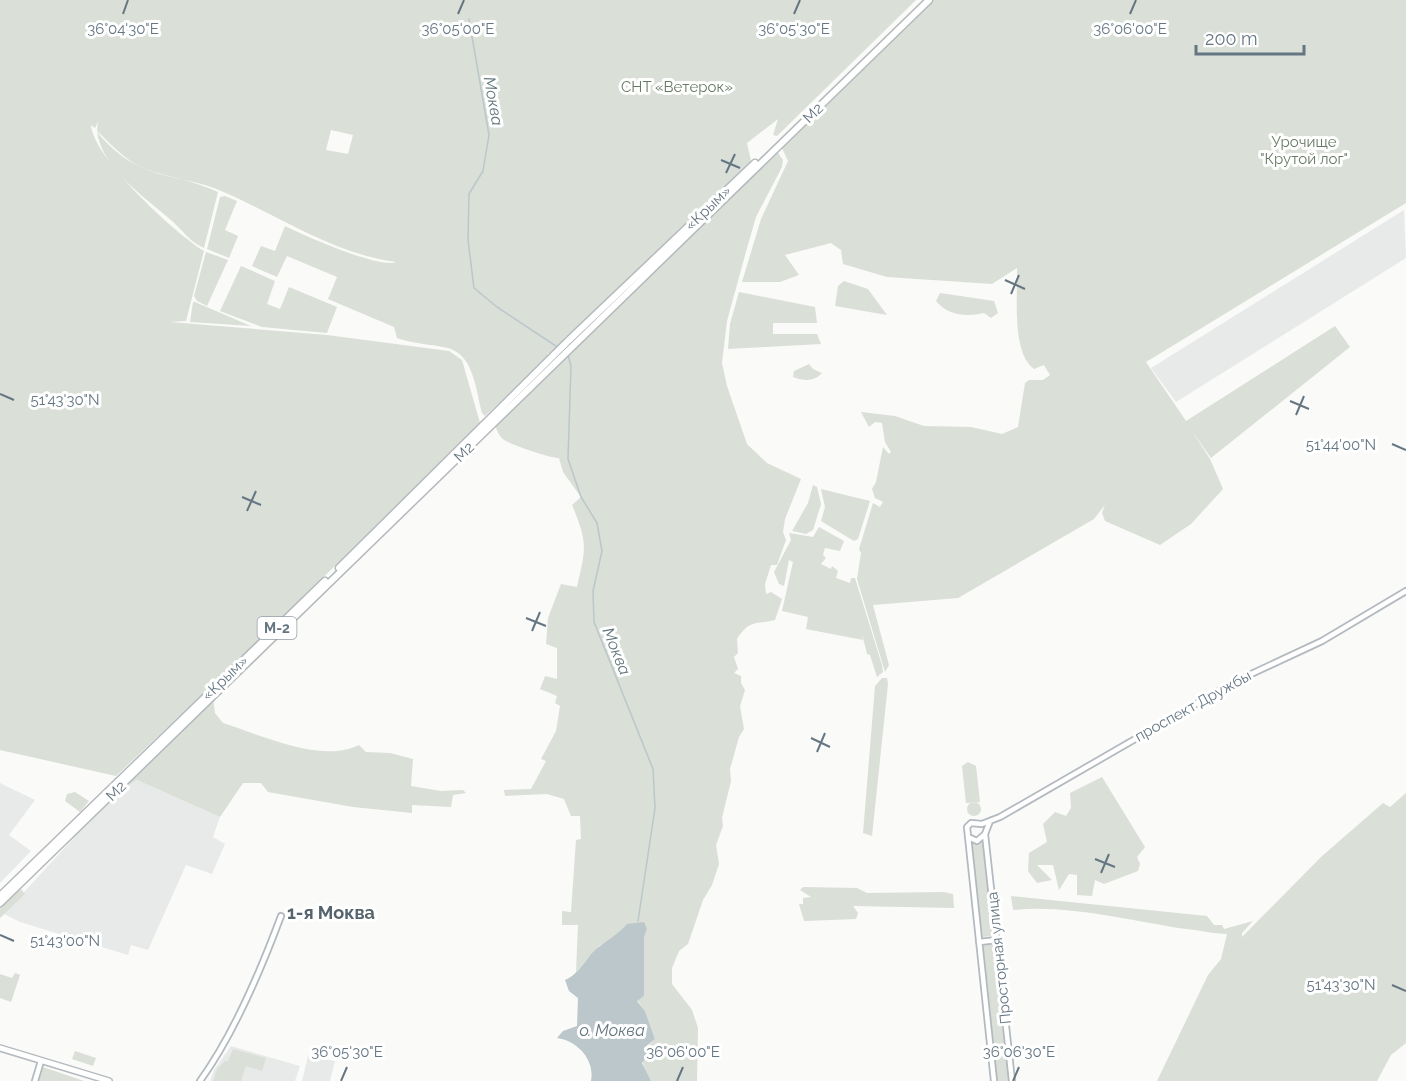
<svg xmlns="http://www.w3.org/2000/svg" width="1406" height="1081" viewBox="0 0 1406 1081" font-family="Raleway,sans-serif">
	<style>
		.built { fill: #e8e9e9 }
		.green { fill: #dadfd7; fill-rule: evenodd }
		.water { fill: #bbc7cb }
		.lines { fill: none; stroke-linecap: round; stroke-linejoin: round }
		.stream { stroke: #bbc7cb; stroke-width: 1.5 }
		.secondary-casing { stroke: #b3babf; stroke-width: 8 }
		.primary-casing { stroke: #b5babe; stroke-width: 8 }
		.highway-casing { stroke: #b4b9bd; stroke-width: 9 }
		.secondary { stroke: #fff; stroke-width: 4.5 }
		.primary { stroke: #fff; stroke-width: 5 }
		.highway { stroke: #fff; stroke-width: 6 }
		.ticks { fill: none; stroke: #657683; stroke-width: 2 }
		.labels { text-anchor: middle; stroke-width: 6; stroke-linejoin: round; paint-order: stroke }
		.shield { fill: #fff; stroke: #939fa8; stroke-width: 1.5 }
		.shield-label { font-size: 14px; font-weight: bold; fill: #657683 }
		.park-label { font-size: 15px; fill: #687a64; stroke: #fff }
		.street-label { font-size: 15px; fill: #657683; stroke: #fff }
		.water-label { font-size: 16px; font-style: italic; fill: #60757c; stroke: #fff }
		.quarter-label { font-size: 18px; font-weight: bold; fill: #57646e; stroke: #fff }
		.ticks-label { font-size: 15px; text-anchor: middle; fill: #657683; stroke: #fff; stroke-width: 6; stroke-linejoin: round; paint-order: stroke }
	</style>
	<rect width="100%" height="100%" fill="#fafaf8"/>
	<!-- built -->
	<path class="built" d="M 1404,210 L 1406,258 L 1176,402 L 1151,368 Z
		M 137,780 L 220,817 L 213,837 L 225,844 L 212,874 L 186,865 L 148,950 L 131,945 L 128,955 L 20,922 L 4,914 L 114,794 Z
		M 0,783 L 35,800 L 9,835 L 31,851 L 0,883 Z
		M 231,1046 L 300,1066 L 295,1081 L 210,1081 L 214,1070 Z
		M 308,1056 L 335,1061 L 330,1081 L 302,1081 Z"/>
	<!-- green -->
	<path class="green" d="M 0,0 L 916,0 L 777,136 L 773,135 L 778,119 L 747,143 L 751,161 L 568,338 L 566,336 L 552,354 L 547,353 L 550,356 L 485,416 L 482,413 C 476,391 474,355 448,348 C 431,344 413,344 397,338 L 394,327 L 328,299 L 337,277 L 287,256 L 277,277 L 252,266 L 261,246 L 275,251 L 285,226 C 305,236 380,269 396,262 C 329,253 276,213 214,188 C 190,179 162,178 139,166 C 122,157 111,144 97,131 L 98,122 L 95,128 L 91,125 C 93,158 176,234 204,251 L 186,321 L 170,322 L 327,335 L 449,351 L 462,360 L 480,423 L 276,624 L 116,776 L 0,750 ZM 331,130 L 353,135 L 348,154 L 326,150 Z
		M 931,0 L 1406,0 L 1406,203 L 1146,362 L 1186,421 L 1335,326 L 1350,347 L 1211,458 L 1192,431 L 1210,459 L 1223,489 L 1191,524 L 1160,545 L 1105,521 L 1102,513 L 1105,505 L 1094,519 L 958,598 L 873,605 L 889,665 L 885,672 L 857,579 L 861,553 L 859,549 L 873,503 L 880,507 L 883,502 L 875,498 L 872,489 L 876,482 L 883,447 L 889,454 L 891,452 L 885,442 L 882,423 L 875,422 L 869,427 L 861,412 L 895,416 L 924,426 L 971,427 L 1002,434 L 1018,427 L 1025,383 L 1029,380 L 1043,380 L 1050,375 L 1044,365 L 1034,369 C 1011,352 1018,295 1017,268 L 992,284 L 887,277 L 843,264 L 841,250 L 831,243 L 785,255 L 799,275 L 780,282 L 742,282 L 761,219 L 788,161 L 781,146 Z
		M 97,132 C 138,181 167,169 218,192 L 204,248 C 190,242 183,231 172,221 C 145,197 103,170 97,132 Z
		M 777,151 L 783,160 L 782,167 L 756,217 L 747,248 L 727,321 L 722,363 L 727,386 L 747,444 L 767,463 L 801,479 L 785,519 L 783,532 L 786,540 L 777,565 L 771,565 L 765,584 L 766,594 L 771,592 L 782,599 L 775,620 C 755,625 750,619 737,639 L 738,653 L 734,657 L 738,669 L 734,673 L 741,676 L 741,683 L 745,690 L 740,706 L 744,729 L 739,737 L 730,769 L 731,781 L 722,818 L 723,826 L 716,845 L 719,864 L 712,885 L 703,900 L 688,944 L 679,951 L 672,968 L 672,984 L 692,1010 L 698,1028 L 697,1081 L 651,1081 C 641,1062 637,1055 655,1039 L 645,1011 L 637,1000 L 644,996 L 644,937 L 647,929 L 627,924 L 616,937 L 599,946 L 576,972 L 578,925 L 562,925 L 562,911 L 571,912 L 576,840 L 581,839 L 580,816 L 571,816 L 564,799 L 547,794 L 505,796 L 504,790 L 531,789 L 546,761 L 541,759 L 556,731 L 560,706 L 555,703 L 557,696 L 540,689 L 545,676 L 557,679 L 557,648 L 546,644 L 548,618 L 561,584 L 577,587 C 586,548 588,543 572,505 L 581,497 L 563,472 L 559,458 C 553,459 508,444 503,439 C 499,436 497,430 495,426 L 496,422 L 729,193 L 739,190 L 739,184 Z
		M 225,196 L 237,201 L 225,230 L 238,236 L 229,258 L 207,249 L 220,197 Z
		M 206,252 L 228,260 L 207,306 L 197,301 L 194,296 Z
		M 241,266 L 275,281 L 267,304 L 280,309 L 289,287 L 337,307 L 327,333 L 262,327 L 220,311 Z
		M 844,281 L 868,289 L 887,315 L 835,306 L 838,286 Z
		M 739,292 L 815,307 L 817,323 L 773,323 L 773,334 L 817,334 L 821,344 L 728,349 L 730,324 Z
		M 940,293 L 994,301 L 998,313 L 991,318 L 984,313 C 967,317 948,316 936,301 Z
		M 193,302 L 195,302 L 251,326 L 190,322 Z
		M 809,364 L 813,369 L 822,373 C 814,382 804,381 793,377 L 794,371 Z
		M 813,485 L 817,487 L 821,504 L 813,530 L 806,534 L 792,531 L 808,503 Z
		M 821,489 L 870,501 L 858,539 L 854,541 L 821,521 L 825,507 Z
		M 819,527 L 844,541 L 840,551 L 825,548 L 823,555 L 826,558 L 821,564 L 831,569 L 832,566 L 838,571 L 836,578 L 850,583 L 851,578 L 855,578 L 882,665 L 883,672 L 877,677 L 870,655 L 867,654 L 862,634 L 863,640 L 806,629 L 808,617 L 782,611 L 793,562 L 789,560 L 784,586 L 779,584 L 774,572 L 791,540 L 789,533 L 813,537 Z
		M 882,678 L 887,678 L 888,684 L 872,836 L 863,833 L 875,686 Z
		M 213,698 L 215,713 L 223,723 C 261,735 321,764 359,745 L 366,752 L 390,753 L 413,759 L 411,786 L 441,791 L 463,790 L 466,793 L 453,795 L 451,807 L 412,805 L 412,813 L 353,807 L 268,792 L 261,783 L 243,783 L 220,817 L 137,780 L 114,794 Z
		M 968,762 L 976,766 L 980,802 L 966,803 L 962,766 Z
		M 1102,777 L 1145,847 L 1137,857 L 1140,864 L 1138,871 L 1104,884 L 1095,880 L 1092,896 L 1077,895 L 1077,875 L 1069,874 L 1059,890 L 1053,865 L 1037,865 L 1052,880 L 1037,883 L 1028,871 L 1029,853 L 1047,842 L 1043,824 L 1055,812 L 1066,816 L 1071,808 L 1070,793 Z
		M 75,792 L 89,801 L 80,812 L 65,801 L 67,794 Z
		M 1406,793 L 1406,1043 L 1391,1055 L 1377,1081 L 1157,1081 L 1208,975 L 1221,959 L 1227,934 C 1214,934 1200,930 1186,929 C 1131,921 1067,904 1013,910 L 1011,896 L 1207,916 L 1214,925 L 1222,925 L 1224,929 L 1253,921 L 1242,933 L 1242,937 L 1321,857 L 1383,803 L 1390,807 Z
		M967 809a7 7 0 1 1 14 0a7 7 0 1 1-14 0Z
		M 984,841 L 995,936 L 981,937 L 970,842 L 977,844 Z
		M 803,887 L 857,888 L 867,893 L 944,892 L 953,894 L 954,908 L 853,906 L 858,913 L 856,919 L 804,921 L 799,904 L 803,904 L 803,898 L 811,897 L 800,890 Z
		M 21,889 L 25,894 L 0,918 L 0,906 Z
		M 984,943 L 995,943 L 1010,1081 L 996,1081 L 982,946 Z
		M 15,973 L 20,975 L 11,1002 L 0,998 L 0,974 L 12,978 Z
		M 233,1049 L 266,1058 L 262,1071 L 246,1066 L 241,1081 L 213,1081 L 217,1069 L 225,1061 L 228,1061 Z
		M 75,1051 L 96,1058 L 93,1066 L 72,1059 Z
		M 43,1067 L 84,1081 L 39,1081 Z"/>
	<!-- water -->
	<path class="water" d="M 644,922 L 647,929 L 644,937 L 644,996 L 637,1001 L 645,1011 L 655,1039 L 644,1048 L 648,1055 L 642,1063 L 651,1081 L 591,1081 C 595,1060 578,1041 557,1038 L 563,1031 L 577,1026 L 578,998 L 569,991 L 565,980 C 580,974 587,955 600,946 C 611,938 618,934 627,924 Z"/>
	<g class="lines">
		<!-- stream -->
		<path class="stream" d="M 469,19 L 489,135 L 483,171 L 469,194 L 468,240 L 474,288 L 497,307 L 559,348
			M 568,355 L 571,366 L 568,459 L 581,497 L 597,523 L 602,551 L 593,591 L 594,622 L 653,769 L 655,808 L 638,921"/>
		<defs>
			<path id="secondary" d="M 990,821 L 985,834 L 1012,1081
				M 968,837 L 977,841 L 985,834
				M 979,942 L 997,940
				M 35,1081 L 41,1061
				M 200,1081 C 232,1037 262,967 281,916
				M 994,1081 L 967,827 L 971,823 L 982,824 L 1000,817 L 1234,682 L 1322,641 L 1406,591"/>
			<path id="primary" d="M 0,1048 L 109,1081"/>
			<path id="highway" d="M 339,568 L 569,340 L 755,163
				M 0,896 L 325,581
				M 0,903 L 929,0"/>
		</defs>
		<!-- secondary casing -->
		<use href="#secondary" class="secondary-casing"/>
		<!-- primary casing -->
		<use href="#primary" class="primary-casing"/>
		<!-- highway casing -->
		<use href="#highway" class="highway-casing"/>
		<!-- secondary -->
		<use href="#secondary" class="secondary"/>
		<!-- primary -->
		<use href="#primary" class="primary"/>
		<!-- highway -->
		<use href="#highway" class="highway"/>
	</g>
	<!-- ticks -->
	<path class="ticks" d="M 123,14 L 128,0M 458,14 L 464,0M 794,14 L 800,0M 1130,14 L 1136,0M 721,160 L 740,168M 726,173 L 735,154M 1005,280 L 1025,289M 1011,294 L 1019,275M 0,394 L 14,400M 1290,401 L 1309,409M 1296,415 L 1304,396M 1392,444 L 1406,450M 242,497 L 261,505M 247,511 L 256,491M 526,618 L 546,626M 532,631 L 540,612M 811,738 L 830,747M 817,752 L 825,733M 1095,859 L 1115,867M 1101,873 L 1109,854M 0,935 L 14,941M 1392,985 L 1406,991M 341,1081 L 347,1067M 677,1081 L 683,1067M 1013,1081 L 1019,1067"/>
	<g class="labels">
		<!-- shield labels -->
		<rect class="shield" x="257.5" y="617" width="39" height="22" rx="4.5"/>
		<g class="shield-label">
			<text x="277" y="633">М-2</text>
		</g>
		<!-- park labels -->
		<g class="park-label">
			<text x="677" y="92">СНТ «Ветерок»</text>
			<text x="1304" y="147">Урочище<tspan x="1304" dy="17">"Крутой лог"</tspan></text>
		</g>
		<!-- street labels -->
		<g class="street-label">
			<text transform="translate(813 113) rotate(-44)" y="5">М2</text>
			<text transform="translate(708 208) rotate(-44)" y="5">«Крым»</text>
			<text transform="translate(464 452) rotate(-44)" y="5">М2</text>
			<text transform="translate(225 678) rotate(-44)" y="5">«Крым»</text>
			<text transform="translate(1193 706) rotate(-29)" y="5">проспект Дружбы</text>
			<text transform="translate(116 791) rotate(-44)" y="5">М2</text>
			<text transform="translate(999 958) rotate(-96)" y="5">Просторная улица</text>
		</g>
		<!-- water labels -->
		<g class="water-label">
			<text transform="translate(494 101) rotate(80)" y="6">Моква</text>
			<text transform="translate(617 651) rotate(68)" y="6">Моква</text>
			<text x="612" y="1036">о. Моква</text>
		</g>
		<!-- quarter labels -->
		<g class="quarter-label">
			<text x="331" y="919">1-я Моква</text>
		</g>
	</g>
	<g class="ticks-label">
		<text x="123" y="34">36°04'30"E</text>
		<text x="458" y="34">36°05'00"E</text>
		<text x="794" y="34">36°05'30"E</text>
		<text x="1130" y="34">36°06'00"E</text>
		<text x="65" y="405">51°43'30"N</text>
		<text x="1341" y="450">51°44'00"N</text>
		<text x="65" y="946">51°43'00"N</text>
		<text x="1341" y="990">51°43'30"N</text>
		<text x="347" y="1057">36°05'30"E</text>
		<text x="683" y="1057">36°06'00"E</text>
		<text x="1019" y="1057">36°06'30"E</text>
	</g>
	<!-- scale -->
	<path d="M1196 45v9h108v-9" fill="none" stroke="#657683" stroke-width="3"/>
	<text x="1205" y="45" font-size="18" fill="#657683" stroke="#ffffff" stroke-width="4.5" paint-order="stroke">200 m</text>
</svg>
